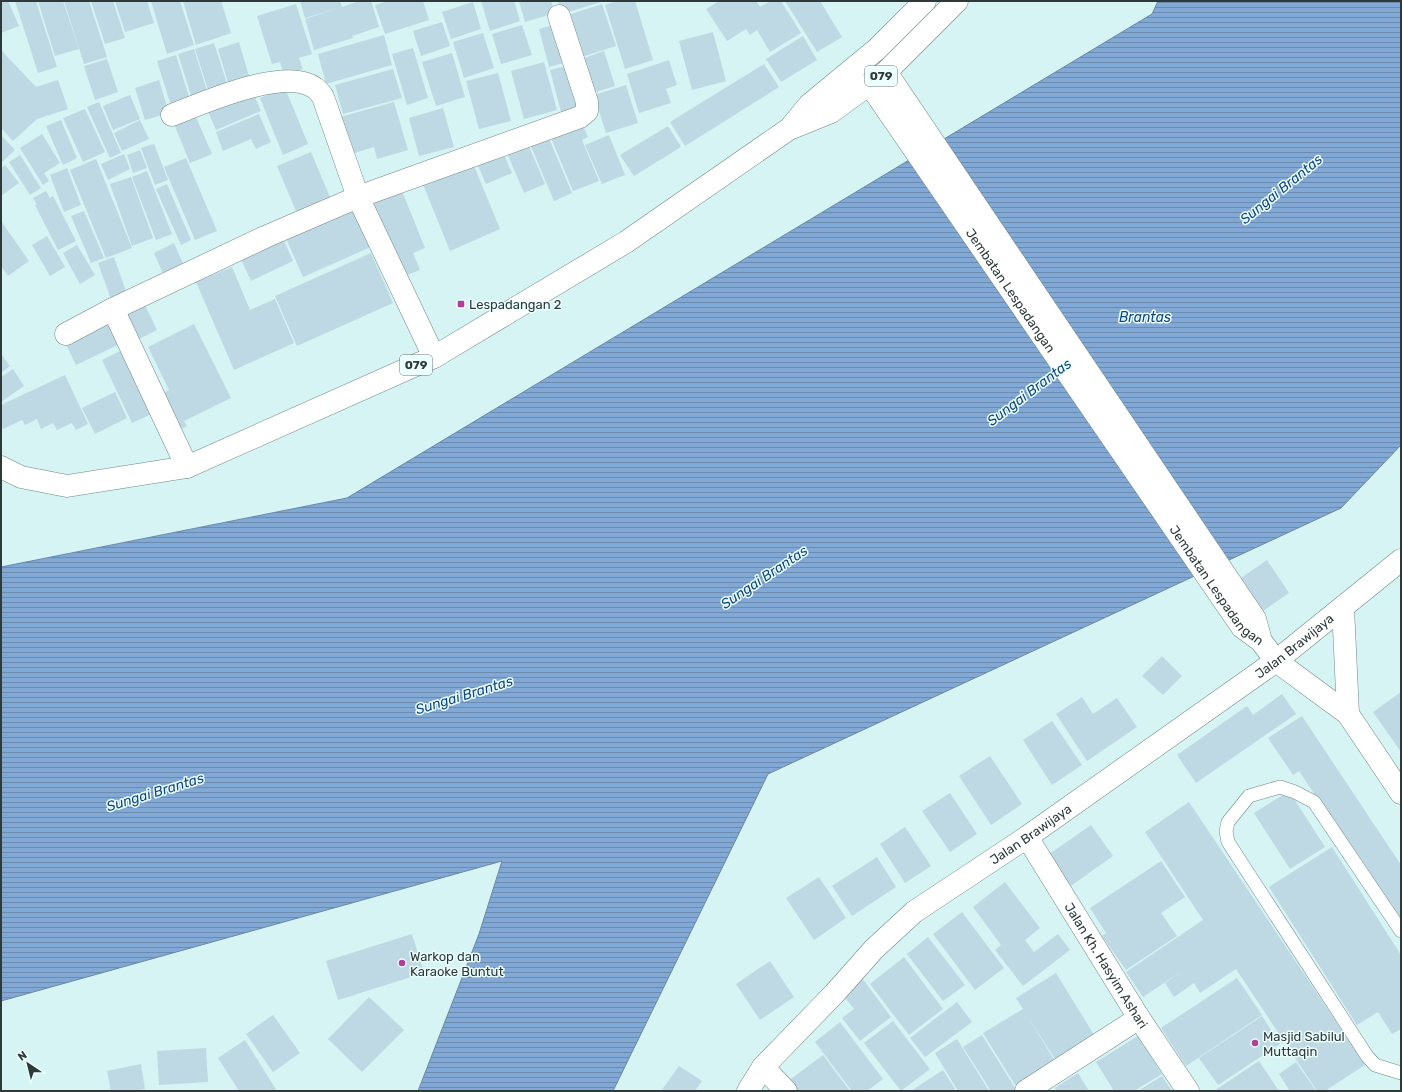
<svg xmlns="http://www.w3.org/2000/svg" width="1402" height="1092" viewBox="0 0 1402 1092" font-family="Rubik,sans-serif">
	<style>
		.water { fill: url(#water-rules); stroke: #6988a7 }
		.building { fill: #bfd9e4 }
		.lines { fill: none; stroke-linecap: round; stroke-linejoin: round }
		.lane-casing { stroke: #6d8988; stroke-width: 14 }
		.street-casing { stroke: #6d8988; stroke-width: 23 }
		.secondary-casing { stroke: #6d8988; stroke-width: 23 }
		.primary-casing { stroke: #6d8988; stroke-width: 23 }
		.lane { stroke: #fff; stroke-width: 13 }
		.street { stroke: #fff; stroke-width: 22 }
		.secondary { stroke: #fff; stroke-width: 22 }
		.primary { stroke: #fff; stroke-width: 22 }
		.poi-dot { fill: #b13e98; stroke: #ecfefe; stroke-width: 1.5 }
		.labels { text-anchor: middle; stroke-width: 3; stroke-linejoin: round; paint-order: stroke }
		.shield { fill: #ecfefe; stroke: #677575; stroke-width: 1 }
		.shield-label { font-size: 12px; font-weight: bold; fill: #2e3a3a }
		.street-label { font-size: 13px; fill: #2e3a3a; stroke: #ecfefe }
		.poi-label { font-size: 13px; fill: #2e3a3a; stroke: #ecfefe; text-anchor: start }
		.water-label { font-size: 14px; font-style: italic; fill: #0f487f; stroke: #ecfefe }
	</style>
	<defs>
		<pattern id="water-rules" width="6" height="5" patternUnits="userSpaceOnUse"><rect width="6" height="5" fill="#82a9d6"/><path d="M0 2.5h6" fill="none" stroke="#6b8baf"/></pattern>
	</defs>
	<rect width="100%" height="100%" fill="#d5f4f3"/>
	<!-- water -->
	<path class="water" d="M 1158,1 L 1401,1 L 1401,445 L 1341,508 L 768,774 L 613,1091 L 418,1091 L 479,934 L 502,861 L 1,1001 L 1,567 L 347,498 L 1152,14 Z"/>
	<!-- building -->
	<path class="building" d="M 6,1 L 8,1 L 19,26 L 1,33 L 1,3 Z
		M 15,1 L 36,1 L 57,67 L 38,73 Z
		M 38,1 L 63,1 L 79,49 L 55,56 Z
		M 64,1 L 89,1 L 107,57 L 84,64 Z
		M 91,1 L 113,1 L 125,38 L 105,44 Z
		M 115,1 L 147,1 L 154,23 L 125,32 Z
		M 151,1 L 180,1 L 194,45 L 167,54 Z
		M 183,1 L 221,1 L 231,33 L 196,45 Z
		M 300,1 L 340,1 L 342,7 L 305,18 Z
		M 360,1 L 371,1 L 379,27 L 352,36 L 353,38 L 314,50 L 305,19 Z
		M 389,1 L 423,1 L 429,20 L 385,34 L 375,5 Z
		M 481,1 L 514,1 L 520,21 L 490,31 Z
		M 519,1 L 551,1 L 555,13 L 525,22 Z
		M 558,1 L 604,1 L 562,14 Z
		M 617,1 L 635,1 L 653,60 L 625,69 L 605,5 Z
		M 719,1 L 756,1 L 760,7 L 770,1 L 781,1 L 801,33 L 770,52 L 757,30 L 750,35 L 746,29 L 727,41 L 706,9 Z
		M 785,1 L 820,1 L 842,37 L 817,52 Z
		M 473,2 L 481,29 L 451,39 L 442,12 Z
		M 296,4 L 312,54 L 299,58 L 303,69 L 284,75 L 280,62 L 272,64 L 257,16 Z
		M 602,4 L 616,46 L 575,59 L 562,17 Z
		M 442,22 L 450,46 L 421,56 L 413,31 Z
		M 560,23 L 571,61 L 549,67 L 539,29 Z
		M 522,25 L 532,55 L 501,64 L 492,34 Z
		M 713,32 L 726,81 L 692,90 L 679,41 Z
		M 483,33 L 494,68 L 464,78 L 453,42 Z
		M 384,35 L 392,65 L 326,84 L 318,54 Z
		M 803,36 L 817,60 L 781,82 L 766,59 Z
		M 239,42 L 251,83 L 230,89 L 218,49 Z
		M 214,43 L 229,90 L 210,96 L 195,49 Z
		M 413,48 L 428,98 L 407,105 L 392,54 Z
		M 194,49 L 209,97 L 193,102 L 178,54 Z
		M 1,50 L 36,87 L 58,80 L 68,109 L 37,119 L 13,141 L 1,128 Z
		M 604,51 L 615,86 L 586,95 L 576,61 Z
		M 452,53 L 465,97 L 436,106 L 422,62 Z
		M 176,55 L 191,103 L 172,109 L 157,61 Z
		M 107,59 L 118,92 L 95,100 L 84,66 Z
		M 669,60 L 677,85 L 666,89 L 671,103 L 639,113 L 627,74 Z
		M 544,62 L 557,110 L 524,119 L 511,71 Z
		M 764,64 L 779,87 L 685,146 L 670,122 Z
		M 570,65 L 581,107 L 561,112 L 550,70 Z
		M 393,69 L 402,98 L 343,114 L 335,85 Z
		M 498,73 L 511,121 L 479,129 L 466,81 Z
		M 159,80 L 169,113 L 145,120 L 135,88 Z
		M 626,85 L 638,123 L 606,133 L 594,95 Z
		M 251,88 L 261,111 L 216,130 L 206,107 Z
		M 285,88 L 308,144 L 283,155 L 260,98 Z
		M 130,95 L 140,119 L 113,130 L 103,106 Z
		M 99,102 L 121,153 L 110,158 L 87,107 Z
		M 394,102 L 408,150 L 377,159 L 374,147 L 351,154 L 340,117 Z
		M 443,108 L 454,147 L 419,156 L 409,118 Z
		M 85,109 L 105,152 L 83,162 L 63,118 Z
		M 259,114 L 271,142 L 256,149 L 251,139 L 223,151 L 216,132 Z
		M 195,115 L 212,154 L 190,163 L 174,124 Z
		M 580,119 L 588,137 L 582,140 L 599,181 L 573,191 L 549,133 Z
		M 61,120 L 77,158 L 63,165 L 46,126 Z
		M 140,120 L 149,139 L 122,151 L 114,133 Z
		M 668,126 L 681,147 L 634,176 L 620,155 Z
		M 42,134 L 60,163 L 44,173 L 49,181 L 43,185 L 20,148 Z
		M 1,135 L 15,150 L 1,163 Z
		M 609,135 L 625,175 L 602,184 L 585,145 Z
		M 548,136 L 572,193 L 554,201 L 530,144 Z
		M 154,144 L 168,180 L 155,185 L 141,148 Z
		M 528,144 L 545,184 L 524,193 L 507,153 Z
		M 501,148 L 512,173 L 486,184 L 475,159 Z
		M 140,150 L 147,168 L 133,173 L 127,155 Z
		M 311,152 L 332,202 L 298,216 L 277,166 Z
		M 124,154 L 130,169 L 108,180 L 101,164 Z
		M 20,155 L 41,188 L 30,195 L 9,162 Z
		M 186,158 L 217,231 L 195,240 L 164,167 Z
		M 96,159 L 132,248 L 106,258 L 70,170 Z
		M 472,161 L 500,229 L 450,251 L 422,182 Z
		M 5,165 L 19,183 L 1,196 L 1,168 Z
		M 67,168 L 81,205 L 64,212 L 50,175 Z
		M 147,171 L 172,234 L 156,240 L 132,177 Z
		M 131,177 L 153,238 L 132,246 L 110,184 Z
		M 167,184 L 191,240 L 181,245 L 156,189 Z
		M 46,191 L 50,198 L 53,196 L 76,241 L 58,250 L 35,205 L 37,205 L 33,198 Z
		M 402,191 L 425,248 L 413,253 L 420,270 L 399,278 L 369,205 Z
		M 353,203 L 373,246 L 303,277 L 284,234 Z
		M 84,211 L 104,258 L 91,263 L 71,216 Z
		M 1,221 L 29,261 L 8,276 L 1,266 Z
		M 47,236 L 65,267 L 50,276 L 32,245 Z
		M 282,236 L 293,261 L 251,281 L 239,255 Z
		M 174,243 L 184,266 L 164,276 L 154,253 Z
		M 77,245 L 95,275 L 80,284 L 63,253 Z
		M 371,253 L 393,303 L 297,346 L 275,296 Z
		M 114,257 L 128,297 L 112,302 L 98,263 Z
		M 232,267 L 250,310 L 275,299 L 294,343 L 234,370 L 196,282 Z
		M 142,299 L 157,330 L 131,343 L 116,312 Z
		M 109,316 L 122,343 L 76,365 L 63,338 Z
		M 194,324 L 231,398 L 184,421 L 187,426 L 173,433 L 155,397 L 169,390 L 148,347 Z
		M 124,349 L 154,413 L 132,423 L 102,360 Z
		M 1,354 L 10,366 L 1,373 Z
		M 13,369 L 24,386 L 1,402 L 1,377 Z
		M 65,375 L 88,424 L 76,430 L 72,423 L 57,430 L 53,423 L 41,429 L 37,419 L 25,425 L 22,420 L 3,429 L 1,425 L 1,405 Z
		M 115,392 L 127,418 L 95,434 L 82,408 Z
		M 1267,560 L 1289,593 L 1260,613 L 1238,580 Z
		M 1162,656 L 1182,676 L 1163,695 L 1142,676 Z
		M 1401,692 L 1401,752 L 1373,712 Z
		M 1282,694 L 1296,714 L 1196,783 L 1177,755 L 1247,706 L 1253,715 Z
		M 1082,697 L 1093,714 L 1117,698 L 1137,727 L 1087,761 L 1056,714 Z
		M 1302,716 L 1401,865 L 1401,925 L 1299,771 L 1293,775 L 1268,738 Z
		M 1052,721 L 1082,765 L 1052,785 L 1023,740 Z
		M 990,756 L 1022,804 L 991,825 L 959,776 Z
		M 1289,791 L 1325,847 L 1290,869 L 1254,813 Z
		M 950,793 L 977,834 L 950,852 L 922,811 Z
		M 1189,802 L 1365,1065 L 1325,1091 L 1317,1091 L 1236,969 L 1200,993 L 1194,983 L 1174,997 L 1165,983 L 1182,971 L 1143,997 L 1126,972 L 1203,920 L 1145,832 Z
		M 1091,825 L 1113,856 L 1068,888 L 1045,857 Z
		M 905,827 L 931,866 L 905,883 L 880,844 Z
		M 1332,847 L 1401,955 L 1401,1029 L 1392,1034 L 1378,1012 L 1357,1025 L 1269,887 Z
		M 877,857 L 896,887 L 852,916 L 832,886 Z
		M 1161,861 L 1185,897 L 1161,913 L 1177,936 L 1126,970 L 1102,936 L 1106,933 L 1090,908 Z
		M 819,877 L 846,918 L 814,940 L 786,898 Z
		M 1005,882 L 1040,928 L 1025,940 L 1034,952 L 1058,934 L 1070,950 L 1023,986 L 995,950 L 1001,945 L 973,907 Z
		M 962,912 L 1004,968 L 975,990 L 933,934 Z
		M 412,934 L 424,973 L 338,1000 L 326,961 Z
		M 928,937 L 965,985 L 943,1001 L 907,954 Z
		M 904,957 L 943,1009 L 909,1035 L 870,984 Z
		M 770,961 L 794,997 L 760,1020 L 736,984 Z
		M 1056,973 L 1096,1038 L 1057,1062 L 1028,1017 L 1056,1063 L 1017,1088 L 983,1033 L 1023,1009 L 1016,998 Z
		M 862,978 L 891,1017 L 860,1041 L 842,1018 L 854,1009 L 842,994 Z
		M 1237,978 L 1262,1015 L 1186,1066 L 1161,1028 Z
		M 369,997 L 404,1030 L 362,1072 L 328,1039 Z
		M 957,1002 L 972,1022 L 925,1057 L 910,1038 Z
		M 273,1015 L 300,1053 L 273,1072 L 246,1034 Z
		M 1262,1016 L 1280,1044 L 1218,1085 L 1199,1058 Z
		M 893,1021 L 930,1069 L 901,1091 L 864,1043 Z
		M 840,1022 L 883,1079 L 867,1091 L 852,1091 L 815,1042 Z
		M 982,1035 L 1017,1091 L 991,1091 L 963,1047 Z
		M 1138,1036 L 1162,1074 L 1134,1091 L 1114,1091 L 1096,1062 Z
		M 957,1039 L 989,1091 L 958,1091 L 935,1053 Z
		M 245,1040 L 277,1091 L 239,1091 L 218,1058 Z
		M 206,1048 L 208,1082 L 159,1085 L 157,1051 Z
		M 823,1055 L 850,1091 L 794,1091 L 787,1082 Z
		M 1259,1061 L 1279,1091 L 1214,1091 Z
		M 1296,1062 L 1316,1091 L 1290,1091 L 1279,1074 Z
		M 141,1064 L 145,1089 L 133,1091 L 111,1091 L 107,1071 Z
		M 679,1066 L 702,1081 L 695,1091 L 661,1091 Z
		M 943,1070 L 955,1089 L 952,1091 L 915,1091 L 914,1089 Z
		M 1078,1073 L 1089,1091 L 1057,1091 L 1055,1088 Z
		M 1162,1076 L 1172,1091 L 1138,1091 Z"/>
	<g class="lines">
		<defs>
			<path id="lane" d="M 1401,931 L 1314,802 L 1295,792 L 1280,787 L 1249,796 L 1228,822 L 1226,831 L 1228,842 L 1367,1056 L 1375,1065 L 1401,1073"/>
			<g id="street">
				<path d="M 886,72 L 1255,619 L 1261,641"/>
				<path id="s1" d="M 870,85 L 1242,627 L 1261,641 L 1276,661"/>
				<path d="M 172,115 C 203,103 285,66 315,88 C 318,90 321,94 323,97 L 358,197 L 434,357"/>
				<path d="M 113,309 L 187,467"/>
				<path d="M 66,334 L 113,309 L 265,237 L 358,197 L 580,117 L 587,111 L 587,102 L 559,16"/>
				<path id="s2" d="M 1027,837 L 1139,1018 L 1188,1091"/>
				<path d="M 763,1067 L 786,1091"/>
				<path d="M 1026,1091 L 1139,1018"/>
			</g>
			<g id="secondary">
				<path d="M 1343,607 L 1348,714"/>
				<path d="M 1276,661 L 1348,714 L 1401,793"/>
				<path id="s3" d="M 748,1091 L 763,1067 L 834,994 L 874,949 L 914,912 L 1027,837 L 1276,661 L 1401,560"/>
			</g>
			<path id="primary" d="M 791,127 L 809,105 L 877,49 L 925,1
				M 1,467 L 21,477 L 67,486 L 187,467 L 434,357 L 626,242 L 789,129 L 831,112 L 886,72 L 957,1"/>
		</defs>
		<!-- lane casing -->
		<use href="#lane" class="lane-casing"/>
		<!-- street casing -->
		<use href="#street" class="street-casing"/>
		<!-- secondary casing -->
		<use href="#secondary" class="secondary-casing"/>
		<!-- primary casing -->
		<use href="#primary" class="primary-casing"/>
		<!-- lane -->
		<use href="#lane" class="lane"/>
		<!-- street -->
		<use href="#street" class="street"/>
		<!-- secondary -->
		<use href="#secondary" class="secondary"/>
		<!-- primary -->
		<use href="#primary" class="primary"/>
	</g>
	<!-- markers -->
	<g class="poi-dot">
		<rect x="457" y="300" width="8" height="8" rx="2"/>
		<circle cx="402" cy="963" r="4"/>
		<circle cx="1255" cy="1043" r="4"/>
	</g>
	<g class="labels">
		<!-- shield labels -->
		<g class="shield">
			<rect x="865" y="66" width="32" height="20" rx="3"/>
			<rect x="400" y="355" width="32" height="20" rx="3"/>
		</g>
		<g class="shield-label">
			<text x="881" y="80">079</text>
			<text x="416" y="369">079</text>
		</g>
		<!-- street labels -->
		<g class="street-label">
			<text dy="5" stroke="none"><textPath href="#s1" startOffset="249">Jembatan Lespadangan</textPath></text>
			<text dy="5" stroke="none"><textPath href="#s1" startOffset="609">Jembatan Lespadangan</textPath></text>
			<text dy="5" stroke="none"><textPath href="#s3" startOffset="709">Jalan Brawijaya</textPath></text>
			<text dy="5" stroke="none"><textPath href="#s3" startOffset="385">Jalan Brawijaya</textPath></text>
			<text dy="5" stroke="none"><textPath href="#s2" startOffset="151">Jalan Kh. Hasyim Ashari</textPath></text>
		</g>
		<!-- poi labels -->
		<g class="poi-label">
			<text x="469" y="309">Lespadangan 2</text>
			<text x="410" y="961">Warkop dan<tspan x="410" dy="15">Karaoke Buntut</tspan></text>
			<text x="1263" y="1041">Masjid Sabilul<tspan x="1263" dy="15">Muttaqin</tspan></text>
		</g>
		<!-- water labels -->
		<g class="water-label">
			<text transform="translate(1281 189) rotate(-39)" y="5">Sungai Brantas</text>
			<text x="1145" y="322">Brantas</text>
			<text transform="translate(1029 392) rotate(-37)" y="5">Sungai Brantas</text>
			<text transform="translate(764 577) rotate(-34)" y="5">Sungai Brantas</text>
			<text transform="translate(464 695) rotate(-17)" y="5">Sungai Brantas</text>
			<text transform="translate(155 792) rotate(-17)" y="5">Sungai Brantas</text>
		</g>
	</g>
	<!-- border -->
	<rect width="1402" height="1092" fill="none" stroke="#2e3a3a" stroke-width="4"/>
	<!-- north arrow -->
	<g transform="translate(28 1064) rotate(325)" stroke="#ecfefe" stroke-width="3" paint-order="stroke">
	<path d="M0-3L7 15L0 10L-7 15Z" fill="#2e3a3a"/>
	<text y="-6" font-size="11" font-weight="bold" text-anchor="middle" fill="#2e3a3a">N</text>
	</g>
</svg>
